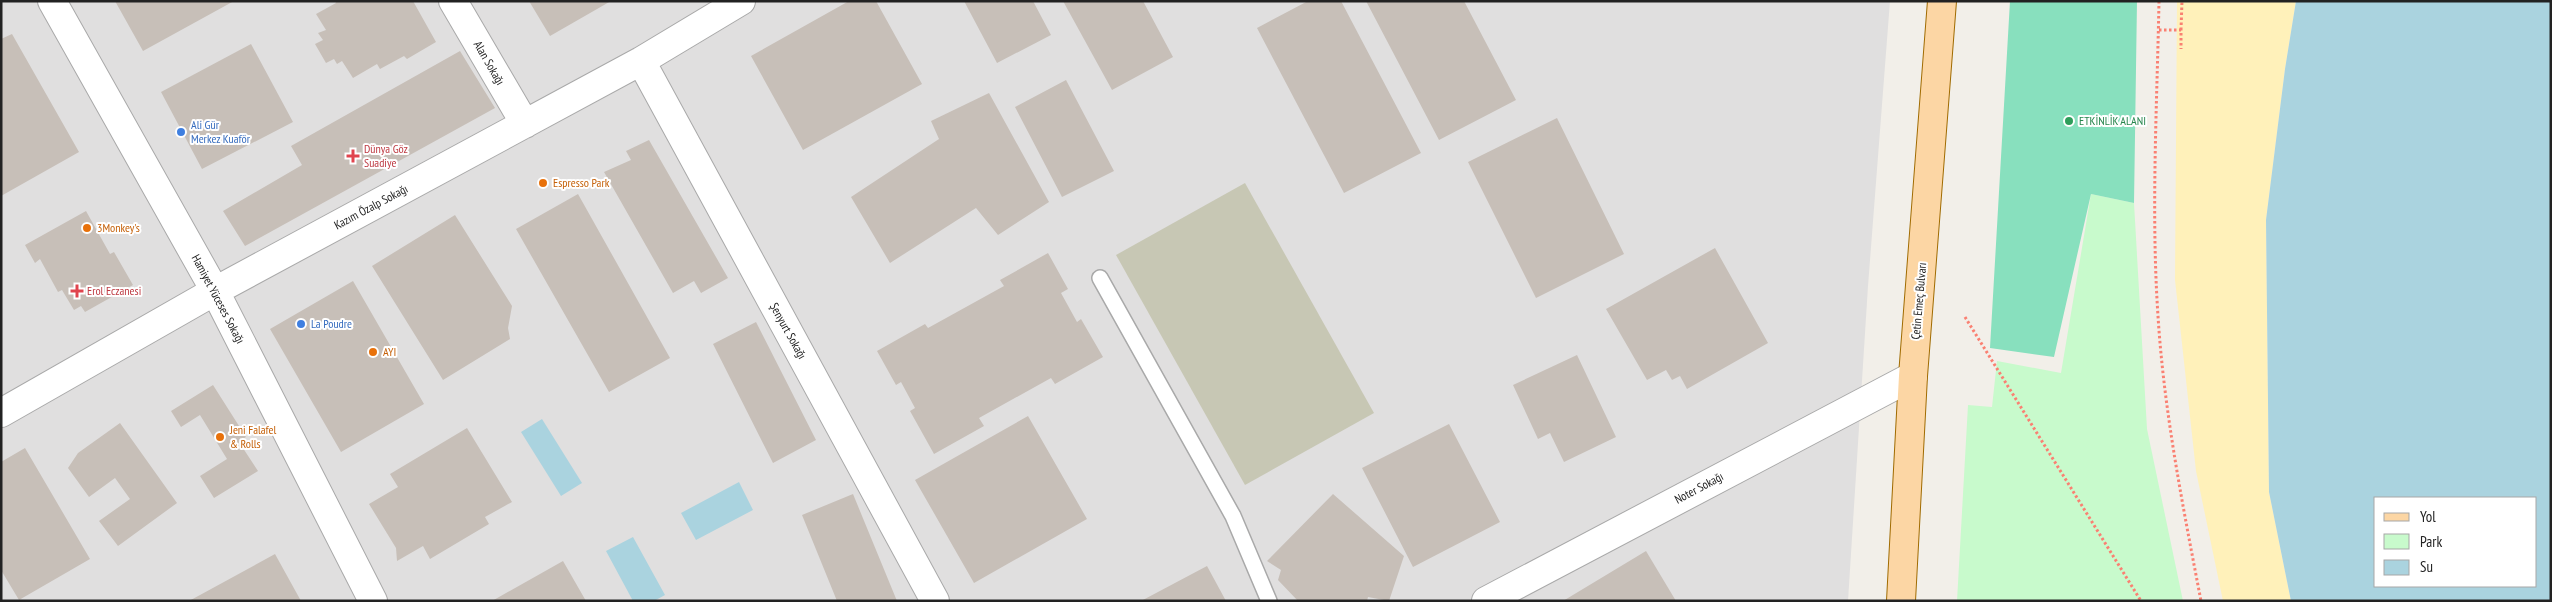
<svg xmlns="http://www.w3.org/2000/svg" width="2552" height="602" viewBox="0 0 2552 602" font-family="'PT Sans Narrow',sans-serif">
	<style>
		.residential { fill: #e0dfdf }
		.construction { fill: #c7c7b4 }
		.sand { fill: #fff1ba }
		.park { fill: #c8facc }
		.pitch { fill: #88e0be }
		.water { fill: #aad3df; fill-rule: evenodd }
		.building { fill: #c7bfb8 }
		.lines { fill: none; stroke-linecap: round; stroke-linejoin: round }
		.service-casing { stroke: #a9a9a9; stroke-width: 18 }
		.minor-casing { stroke: #a9a9a9; stroke-width: 30 }
		.primary-casing { stroke: #a06b00; stroke-width: 30 }
		.path { stroke: #fa8072; stroke-width: 3; stroke-dasharray: 2.5 2.5; stroke-linecap: butt }
		.service { stroke: #fff; stroke-width: 15 }
		.minor { stroke: #fff; stroke-width: 28 }
		.primary { stroke: #fcd6a4; stroke-width: 28 }
		.leisure-dot { fill: #2e9e5b; stroke: #fff; stroke-width: 2 }
		.shop-dot { fill: #3f7fe0; stroke: #fff; stroke-width: 2 }
		.health-dot { fill: #e0444e; stroke: #fff; stroke-width: 2 }
		.food-dot { fill: #e8710a; stroke: #fff; stroke-width: 2 }
		.labels { text-anchor: middle; stroke-width: 4; stroke-linejoin: round; paint-order: stroke }
		.street-label { font-size: 12px; fill: #222; stroke: #fff }
		.leisure-label { font-size: 12px; fill: #27864d; stroke: #fff; text-anchor: start }
		.shop-label { font-size: 12px; fill: #366cbe; stroke: #fff; text-anchor: start }
		.health-label { font-size: 12px; fill: #be3a42; stroke: #fff; text-anchor: start }
		.food-label { font-size: 12px; fill: #c56008; stroke: #fff; text-anchor: start }
	</style>
	<rect width="100%" height="100%" fill="#f2efe9"/>
	<!-- residential -->
	<path class="residential" d="M 1,1 L 1890,1 L 1868,286 L 1848,601 L 1,601 Z"/>
	<!-- construction -->
	<path class="construction" d="M 1245,183 L 1374,413 L 1245,485 L 1116,255 Z"/>
	<!-- sand -->
	<path class="sand" d="M 2177,1 L 2296,1 L 2285,69 L 2266,220 L 2269,492 L 2291,601 L 2223,601 L 2196,471 L 2175,280 Z"/>
	<!-- park -->
	<path class="park" d="M 2091,194 L 2134,203 L 2147,429 L 2183,601 L 1957,601 L 1968,405 L 1992,407 L 1997,361 L 2061,373 Z"/>
	<!-- pitch -->
	<path class="pitch" d="M 2010,1 L 2137,1 L 2134,203 L 2091,194 L 2054,357 L 1990,348 Z"/>
	<!-- water -->
	<path class="water" d="M 2296,1 L 2551,1 L 2551,601 L 2291,601 L 2269,492 L 2266,220 L 2285,69 ZM 2376,498 L 2536,498 L 2536,586 L 2376,586 Z
		M 542,419 L 582,483 L 561,496 L 521,432 Z
		M 739,482 L 753,510 L 696,540 L 681,513 Z
		M 633,537 L 665,595 L 654,601 L 633,601 L 606,551 Z"/>
	<!-- building -->
	<path class="building" d="M 115,1 L 234,1 L 143,51 Z
		M 335,1 L 413,1 L 436,42 L 407,59 L 404,56 L 380,69 L 377,64 L 353,78 L 342,61 L 337,64 L 334,59 L 326,63 L 315,44 L 323,40 L 318,33 L 326,30 L 316,14 L 336,3 Z
		M 529,1 L 611,1 L 550,36 Z
		M 849,1 L 876,1 L 922,84 L 803,150 L 751,56 Z
		M 964,1 L 1033,1 L 1051,35 L 997,63 Z
		M 1063,1 L 1143,1 L 1173,57 L 1112,90 Z
		M 1308,1 L 1341,1 L 1421,153 L 1344,193 L 1257,28 Z
		M 1366,1 L 1464,1 L 1516,100 L 1439,140 Z
		M 12,34 L 79,152 L 1,196 L 1,39 Z
		M 251,44 L 293,122 L 202,169 L 161,92 Z
		M 460,51 L 495,108 L 245,246 L 223,211 L 302,165 L 291,146 Z
		M 1066,80 L 1114,171 L 1062,197 L 1015,107 Z
		M 989,93 L 1049,202 L 998,235 L 976,208 L 890,263 L 851,197 L 939,139 L 931,121 Z
		M 1557,118 L 1624,254 L 1536,298 L 1468,162 Z
		M 649,140 L 728,278 L 701,293 L 694,281 L 673,293 L 604,172 L 631,160 L 626,151 Z
		M 578,194 L 670,358 L 609,392 L 516,229 Z
		M 86,211 L 110,254 L 114,252 L 133,285 L 85,312 L 81,306 L 74,310 L 62,290 L 58,292 L 40,259 L 35,263 L 25,245 Z
		M 455,215 L 512,306 L 508,328 L 510,339 L 443,380 L 372,266 Z
		M 1715,248 L 1768,343 L 1687,389 L 1680,376 L 1672,380 L 1666,370 L 1647,380 L 1606,309 Z
		M 1048,253 L 1068,289 L 1061,293 L 1077,322 L 1081,319 L 1103,357 L 1055,384 L 1051,378 L 979,418 L 984,426 L 934,454 L 910,411 L 915,408 L 901,382 L 896,385 L 877,351 L 925,324 L 928,328 L 1004,286 L 1000,280 Z
		M 353,281 L 424,404 L 341,452 L 270,329 Z
		M 756,322 L 816,440 L 773,463 L 713,344 Z
		M 1577,355 L 1616,437 L 1564,462 L 1550,433 L 1538,439 L 1513,385 Z
		M 213,385 L 246,437 L 239,442 L 258,471 L 214,498 L 200,476 L 227,459 L 200,415 L 181,427 L 171,411 Z
		M 1028,416 L 1087,519 L 974,583 L 915,480 Z
		M 120,423 L 177,503 L 118,546 L 99,521 L 130,499 L 115,478 L 89,497 L 68,468 L 78,453 Z
		M 1449,424 L 1500,522 L 1413,567 L 1362,468 Z
		M 467,428 L 512,502 L 485,517 L 489,524 L 430,559 L 423,546 L 397,561 L 396,548 L 369,504 L 398,487 L 390,474 Z
		M 25,448 L 90,559 L 19,600 L 1,570 L 1,462 Z
		M 853,494 L 897,601 L 837,601 L 802,515 Z
		M 1333,494 L 1404,556 L 1389,601 L 1368,597 L 1367,601 L 1298,601 L 1278,580 L 1281,570 L 1267,561 Z
		M 1646,551 L 1676,601 L 1563,601 Z
		M 275,554 L 301,601 L 189,601 Z
		M 563,561 L 586,601 L 492,601 Z
		M 1207,566 L 1226,601 L 1141,601 Z"/>
	<g class="lines">
		<defs>
			<path id="service" d="M 1100,278 L 1233,516 L 1269,601"/>
			<path id="minor" d="M 52,1 L 215,291 L 373,601
				M 453,1 L 525,124
				M 641,61 L 935,601
				M 1,413 L 215,291 L 641,61 L 741,1
				M 1486,601 L 1913,376"/>
			<path id="primary" d="M 1901,601 L 1913,376 L 1942,1"/>
		</defs>
		<!-- service casing -->
		<use href="#service" class="service-casing"/>
		<!-- minor casing -->
		<use href="#minor" class="minor-casing"/>
		<!-- primary casing -->
		<use href="#primary" class="primary-casing"/>
		<!-- path -->
		<path class="path" d="M 2159,1 C 2157,106 2151,212 2158,316 C 2164,412 2183,507 2201,601
			M 2159,30 L 2181,30 L 2181,49
			M 2181,30 L 2182,1
			M 1965,317 L 2141,601"/>
		<!-- service -->
		<use href="#service" class="service"/>
		<!-- minor -->
		<use href="#minor" class="minor"/>
		<!-- primary -->
		<use href="#primary" class="primary"/>
	</g>
	<!-- markers -->
	<circle class="leisure-dot" cx="2069" cy="121" r="5"/>
	<g class="shop-dot">
		<circle cx="181" cy="132" r="5"/>
		<circle cx="301" cy="324" r="5"/>
	</g>
	<g class="health-dot">
		<path d="M350.5 148.5h5v5h5v5h-5v5h-5v-5h-5v-5h5z"/>
		<path d="M74.5 283.5h5v5h5v5h-5v5h-5v-5h-5v-5h5z"/>
	</g>
	<g class="food-dot">
		<circle cx="543" cy="183" r="5"/>
		<circle cx="87" cy="228" r="5"/>
		<circle cx="373" cy="352" r="5"/>
		<circle cx="220" cy="437" r="5"/>
	</g>
	<g class="labels">
		<!-- street labels -->
		<g class="street-label">
			<text transform="translate(489 63) rotate(60)" y="4">Alan Sokağı</text>
			<text transform="translate(371 207) rotate(-28)" y="4">Kazım Özalp Sokağı</text>
			<text transform="translate(218 299) rotate(62)" y="4">Hamiyet Yüceses Sokağı</text>
			<text transform="translate(1919 301) rotate(-85)" y="4">Çetin Emeç Bulvarı</text>
			<text transform="translate(788 331) rotate(61)" y="4">Şenyurt Sokağı</text>
			<text transform="translate(1699 488) rotate(-28)" y="4">Noter Sokağı</text>
		</g>
		<!-- leisure labels -->
		<g class="leisure-label">
			<text x="2079" y="125">ETKİNLİK ALANI</text>
		</g>
		<!-- shop labels -->
		<g class="shop-label">
			<text x="191" y="129">Ali Gür<tspan x="191" dy="14">Merkez Kuaför</tspan></text>
			<text x="311" y="328">La Poudre</text>
		</g>
		<!-- health labels -->
		<g class="health-label">
			<text x="364" y="153">Dünya Göz<tspan x="364" dy="14">Suadiye</tspan></text>
			<text x="87" y="295">Erol Eczanesi</text>
		</g>
		<!-- food labels -->
		<g class="food-label">
			<text x="553" y="187">Espresso Park</text>
			<text x="97" y="232">3Monkey's</text>
			<text x="383" y="356">AYI</text>
			<text x="230" y="434">Jeni Falafel<tspan x="230" dy="14">&amp; Rolls</tspan></text>
		</g>
	</g>
	<!-- border -->
	<rect width="2552" height="602" fill="none" stroke="#222222" stroke-width="5"/>
	<!-- legend -->
	<rect x="2374" y="497" width="162" height="90" fill="#ffffff" stroke="#a7a7a7"/>
	<rect x="2384" y="513" width="25" height="8" fill="#fcd6a4" stroke="#a7a7a7"/>
	<text x="2420" y="522" font-size="15" fill="#222222">Yol</text>
	<rect x="2384" y="534" width="25" height="15" fill="#c8facc" stroke="#a7a7a7"/>
	<text x="2420" y="547" font-size="15" fill="#222222">Park</text>
	<rect x="2384" y="560" width="25" height="15" fill="#aad3df" stroke="#a7a7a7"/>
	<text x="2420" y="572" font-size="15" fill="#222222">Su</text>
</svg>
